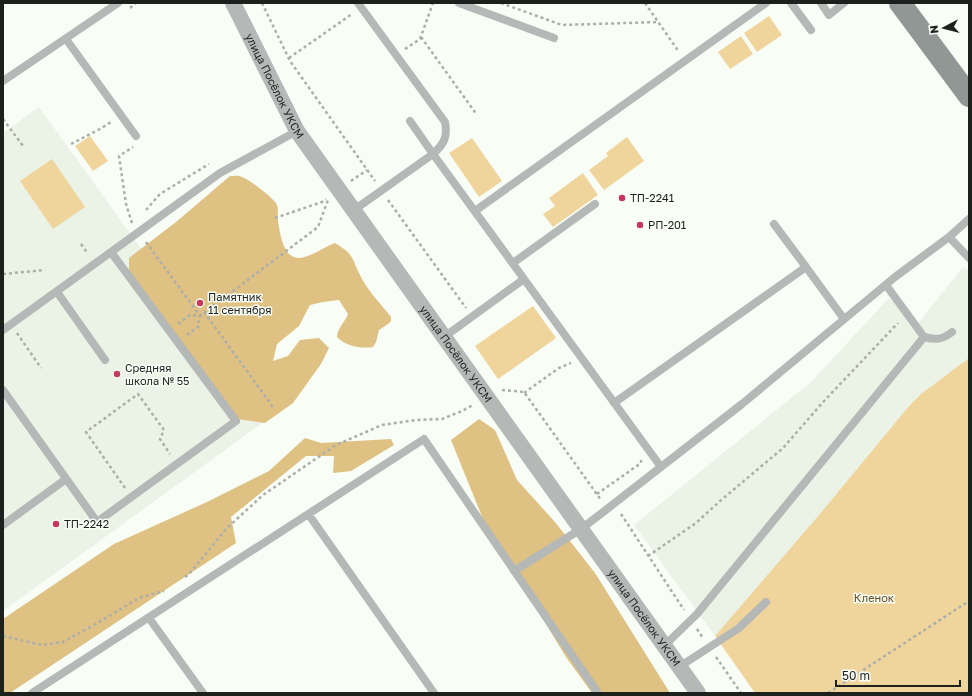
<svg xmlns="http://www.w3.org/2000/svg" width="972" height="696" viewBox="0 0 972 696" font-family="'Golos Text',sans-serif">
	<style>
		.built { fill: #eaf3e5 }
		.green { fill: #efd49c }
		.forest { fill: #dec183 }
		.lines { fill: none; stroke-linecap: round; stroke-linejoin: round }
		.path { stroke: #acafa9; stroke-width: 2.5; stroke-dasharray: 3 3; stroke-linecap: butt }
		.lane { stroke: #b4b8b6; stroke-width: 8 }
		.street { stroke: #b4b8b6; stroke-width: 16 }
		.secondary { stroke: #919794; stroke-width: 22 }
		.poi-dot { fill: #c6375d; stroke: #f8fdf5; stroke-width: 1.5 }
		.labels { text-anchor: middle; stroke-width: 3; stroke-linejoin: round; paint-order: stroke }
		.street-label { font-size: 11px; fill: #1e201d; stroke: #f8fdf5 }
		.poi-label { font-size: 11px; fill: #1e201d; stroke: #f8fdf5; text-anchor: start }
		.park-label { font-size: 11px; fill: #624e1f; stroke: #f8fdf5 }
	</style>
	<rect width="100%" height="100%" fill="#f8fdf5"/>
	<!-- built -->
	<path class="built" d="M 39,107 L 265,421 L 3,611 L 3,133 Z
		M 963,267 L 969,271 L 969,358 L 921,394 L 909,406 L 819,515 L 715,636 L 634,525 L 811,382 L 889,298 L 919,322 Z"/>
	<!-- green -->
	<path class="green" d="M 769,16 L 782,35 L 757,52 L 744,33 Z
		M 741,36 L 753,54 L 730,69 L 718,52 Z
		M 90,136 L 108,161 L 93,171 L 75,146 Z
		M 627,137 L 644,161 L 604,190 L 589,170 L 608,156 L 606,153 Z
		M 472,138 L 502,181 L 479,197 L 449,153 Z
		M 52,159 L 85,207 L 53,229 L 20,181 Z
		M 583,173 L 598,195 L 553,227 L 543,214 L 555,206 L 549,198 Z
		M 533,306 L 556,338 L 498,379 L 475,346 Z
		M 969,358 L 969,693 L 755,693 L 715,636 L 819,515 L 909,406 L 921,394 Z"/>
	<!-- forest -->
	<path class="forest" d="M 230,176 C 233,176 239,175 242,177 C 249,179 275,199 277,205 C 279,210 277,215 278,221 C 280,233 283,257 298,258 C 310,258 324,247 335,243 C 355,255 351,258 361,277 C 368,291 381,304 391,317 L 391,321 L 388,324 L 379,330 L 376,342 L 373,347 C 361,349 345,346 337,337 C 337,329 345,322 348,314 L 339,300 L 323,302 L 310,305 L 299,326 L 277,344 L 273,361 L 288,356 L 300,340 L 319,338 L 329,348 L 321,364 L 293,403 L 265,423 L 237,419 L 129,271 L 129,258 L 176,222 Z
		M 479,419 L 495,430 L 517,480 L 555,522 L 595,573 L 670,693 L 592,693 L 566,657 L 485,524 L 451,440 Z
		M 305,438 L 321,443 L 391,439 L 394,445 L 351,471 L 333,473 L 334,456 L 306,456 L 231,517 L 236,543 L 10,693 L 3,693 L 3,619 L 114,544 L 207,502 L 269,471 Z"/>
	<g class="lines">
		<!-- path -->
		<path class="path" d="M 262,3 L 290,61 L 375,181
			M 501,3 L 562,25 L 659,22
			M 645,3 L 679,52
			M 130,8 L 136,3
			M 421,37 L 477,115
			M 405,49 L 420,39 L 433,3
			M 289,58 L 352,14
			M 3,119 L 23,146
			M 71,144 L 100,129 L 111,122
			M 351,181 L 367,170
			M 388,200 L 466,308
			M 146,210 L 160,194 L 209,164
			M 275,218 L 322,202 L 326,199
			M 132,223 L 126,204 L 119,156 L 133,147
			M 146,242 L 200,316
			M 81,244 L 88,254
			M 3,274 L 45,270
			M 204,312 L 273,407
			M 178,324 L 190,315 L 200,316 L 318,227 L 328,200
			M 17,333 L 41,368
			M 187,335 L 199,326 L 198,317
			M 502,390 L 524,392 L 601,500
			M 524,393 L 559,368 L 571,363
			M 125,488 L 86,432 L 138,394 L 164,430 L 160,439 L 170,454
			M 597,494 L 641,463 L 641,460
			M 621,514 L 684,610
			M 648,556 L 696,523 L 720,501 L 783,448 L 824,401 L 898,323
			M 185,577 L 189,574 L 226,529 L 263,495 L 336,445 L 382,425 L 416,420 L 442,419 L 462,411 L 473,405
			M 697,629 L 703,638
			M 3,636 L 42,645 L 63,642 L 94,625 L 139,598 L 164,591
			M 716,657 L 741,693
			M 828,693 L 969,601"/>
		<!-- lane -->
		<path class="lane" d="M 358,3 L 445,122 C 448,137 444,144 433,154 L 410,121
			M 459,3 L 554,38
			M 791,3 L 811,30
			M 821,3 L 829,15 L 844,3
			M 66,39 L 136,136
			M 3,81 L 118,3
			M 354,210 L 433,154 L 519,272 L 524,279 L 444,337
			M 475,211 L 766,3
			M 774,224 L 806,267
			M 949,237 L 969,258
			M 513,263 L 595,204
			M 524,279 L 661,467
			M 57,292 L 105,360
			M 3,330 L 111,252
			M 924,337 C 936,340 942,340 952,332
			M 3,390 L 97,522 L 236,421 L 111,252 L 220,173 L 297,131
			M 614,403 L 806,267 L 844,319
			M 309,515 L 434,693
			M 3,525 L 66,479
			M 514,571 L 581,529 L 607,509 L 742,404 L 895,277 L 949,237 L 969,219
			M 149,618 L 203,693
			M 664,646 L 697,614 L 924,337 L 886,285
			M 679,667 L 739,628 L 766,602
			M 32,693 L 424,439 L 598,693"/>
		<!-- street -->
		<path class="street" id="s1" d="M 233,3 L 297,131 L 698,693"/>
		<!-- secondary -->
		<path class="secondary" d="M 900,3 L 969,96"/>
	</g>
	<!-- markers -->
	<g class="poi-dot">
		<circle cx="622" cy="198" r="4"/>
		<circle cx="640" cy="225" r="4"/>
		<circle cx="200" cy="303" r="4"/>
		<circle cx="117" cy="374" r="4"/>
		<circle cx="56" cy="524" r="4"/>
	</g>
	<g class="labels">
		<!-- street labels -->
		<g class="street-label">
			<text dy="4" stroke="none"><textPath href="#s1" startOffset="93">улица Посёлок УКСМ</textPath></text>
			<text dy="4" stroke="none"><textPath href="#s1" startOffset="417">улица Посёлок УКСМ</textPath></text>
			<text dy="4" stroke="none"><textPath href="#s1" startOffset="741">улица Посёлок УКСМ</textPath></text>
		</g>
		<!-- poi labels -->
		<g class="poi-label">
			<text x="630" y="202">ТП-2241</text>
			<text x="648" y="229">РП-201</text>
			<text x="208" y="301">Памятник<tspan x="208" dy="13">11 сентября</tspan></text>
			<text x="125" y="372">Средняя<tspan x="125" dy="13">школа № 55</tspan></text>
			<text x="64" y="528">ТП-2242</text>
		</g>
		<!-- park labels -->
		<g class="park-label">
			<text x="874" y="602">Кленок</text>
		</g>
	</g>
	<!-- border -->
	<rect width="972" height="696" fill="none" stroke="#1e201d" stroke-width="8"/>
	<!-- north arrow -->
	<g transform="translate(944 28) rotate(263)" stroke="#f8fdf5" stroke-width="3" paint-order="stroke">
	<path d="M0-3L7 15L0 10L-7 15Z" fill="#1e201d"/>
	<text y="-6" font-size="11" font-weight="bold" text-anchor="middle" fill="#1e201d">N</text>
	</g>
	<!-- scale -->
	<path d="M836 680v6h124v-6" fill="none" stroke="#1e201d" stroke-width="2"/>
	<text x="842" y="680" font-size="12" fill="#1e201d" stroke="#f8fdf5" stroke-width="3" paint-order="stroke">50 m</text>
</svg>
